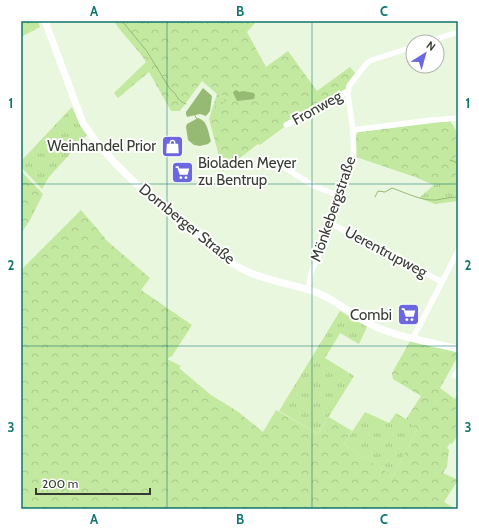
<svg xmlns="http://www.w3.org/2000/svg" width="479" height="530" viewBox="0 0 479 530" font-family="Cabin,sans-serif">
	<style>
		.grass { fill: url(#grass-tufts) }
		.forest { fill: url(#forest-crowns) }
		.wetland { fill: url(#wetland-marsh) }
		.water { fill: #96ba73 }
		.lines { fill: none; stroke-linecap: round; stroke-linejoin: round }
		.stream { stroke: #96ba73; stroke-width: 1 }
		.minor { stroke: #fff; stroke-width: 5.5 }
		.major { stroke: #fff; stroke-width: 7 }
		.grid { fill: none; stroke: #0f766e; stroke-width: 1; stroke-opacity: 0.55 }
		.labels { text-anchor: middle; stroke-width: 4; stroke-linejoin: round; paint-order: stroke }
		.street-label { font-size: 15px; fill: #363b32; stroke: #fff }
		.poi-label { font-size: 15px; fill: #363b32; stroke: #fff; text-anchor: end }
		.neatline { fill: none; stroke: #0f766e; stroke-width: 1.5 }
		.grid-label { font-size: 13px; text-anchor: middle; font-weight: bold; fill: #0f766e }
	</style>
	<defs>
		<pattern id="grass-tufts" width="24" height="20" patternUnits="userSpaceOnUse"><rect width="24" height="20" fill="#c3e8a0"/><path d="M3 7l-1-3M5 7V3M7 7l1-3M15 17l-1-3M17 17v-4M19 17l1-3" fill="none" stroke="#a8c88a"/></pattern>
		<pattern id="forest-crowns" width="20" height="18" patternUnits="userSpaceOnUse"><rect width="20" height="18" fill="#c3e8a0"/><path d="M2 6a3 3 0 1 1 6 0M12 15a3 3 0 1 1 6 0" fill="none" stroke="#a8c88a"/></pattern>
		<pattern id="wetland-marsh" width="20" height="14" patternUnits="userSpaceOnUse"><rect width="20" height="14" fill="#c3e8a0"/><path d="M1 5h8M5 5V1M11 12h8M15 12V8" fill="none" stroke="#a8c88a"/></pattern>
	</defs>
	<rect width="100%" height="100%" fill="#eaf7df"/>
	<!-- grass -->
	<path class="grass" d="M 72,107 L 80,125 L 87,135 L 49,177 L 42,189 L 21,167 L 21,161 Z
		M 458,178 L 458,201 L 435,204 L 419,198 L 434,185 Z
		M 340,311 L 367,327 L 359,344 L 340,333 L 325,358 L 354,376 L 318,434 L 279,411 Z
		M 365,412 L 389,423 L 396,413 L 406,419 L 417,429 L 393,476 L 344,444 Z"/>
	<!-- forest -->
	<path class="forest" d="M 21,21 L 38,21 L 40,27 L 21,37 Z
		M 114,21 L 257,21 L 247,32 L 266,67 L 288,51 L 317,91 L 350,67 L 355,73 L 347,84 L 345,90 L 280,130 L 260,145 L 258,144 L 223,171 L 209,119 L 217,94 L 202,81 L 180,111 L 171,111 L 149,72 L 118,98 L 114,93 L 146,62 C 137,47 123,36 114,21 Z
		M 450,121 L 458,133 L 458,178 L 434,185 L 415,177 L 356,157 L 356,135 L 358,132 Z
		M 21,171 L 43,194 L 30,220 L 21,234 Z
		M 81,210 L 105,238 L 105,239 L 150,278 L 141,290 L 192,325 L 172,356 L 167,359 L 181,366 L 179,368 L 211,395 L 237,411 L 263,432 L 276,410 L 318,434 L 329,417 L 352,431 L 344,444 L 393,476 L 417,429 L 406,419 L 421,396 L 393,379 L 392,373 L 410,341 L 458,352 L 458,356 L 440,388 L 455,399 L 457,395 L 458,396 L 458,435 L 452,444 L 450,443 L 447,448 L 449,450 L 447,467 L 443,473 L 458,480 L 444,502 L 456,509 L 21,509 L 21,270 Z"/>
	<!-- wetland -->
	<path class="wetland" d="M 217,95 L 227,95 L 230,98 L 215,109 Z"/>
	<!-- water -->
	<path class="water" d="M 203,88 L 212,96 L 210,111 L 206,116 L 200,114 L 187,117 L 186,114 L 186,112 Z
		M 237,90 L 239,92 L 243,91 L 254,93 L 255,95 L 254,99 L 237,101 L 233,93 L 234,91 Z
		M 198,118 C 208,121 208,132 211,141 L 208,144 L 200,146 L 194,145 L 188,140 L 186,127 L 187,124 Z"/>
	<g class="lines">
		<!-- stream -->
		<path class="stream" d="M 122,21 L 146,50 L 170,89 C 179,95 175,100 186,104
			M 194,114 L 197,119
			M 450,160 L 458,163
			M 375,197 L 378,191 L 385,192 L 392,188 C 406,193 422,201 436,200 C 443,199 450,197 458,197"/>
		<!-- minor -->
		<path class="minor" d="M 427,42 L 458,32
			M 286,125 L 348,91
			M 353,130 L 432,120 L 458,118
			M 285,168 L 314,186 L 340,196
			M 330,223 L 442,282
			M 308,290 L 311,273 L 354,160 L 353,130 L 348,95 L 349,86 L 367,63 L 372,60 L 413,47
			M 413,338 L 458,251
			M 455,376 L 458,370"/>
		<!-- major -->
		<path class="major" d="M 45,21 L 83,123 C 110,165 152,198 190,230 C 208,244 225,261 246,271 C 269,282 295,284 318,293 C 339,302 356,318 376,327 C 401,338 431,342 458,349"/>
	</g>
	<!-- grid -->
	<path class="grid" d="M 167,21 L 167,509M 312,21 L 312,509M 21,184 L 458,184M 21,346 L 458,346"/>
	<!-- icons -->
	<defs>
		<symbol id="shop-square" viewBox="-11 -11 22 22"><rect x="-9" y="-9" width="18" height="18" rx="4" fill="#6a67e1" stroke="#fff"/><path d="M-5-2.5h2.3a2.7 3.5 0 0 1 5.4 0H5L5.5 6h-11ZM-1.5-2.5h3a1.5 2.3 0 0 0-3 0Z" fill="#fff"/></symbol>
		<symbol id="supermarket-square" viewBox="-11 -11 22 22"><rect x="-9" y="-9" width="18" height="18" rx="4" fill="#6a67e1" stroke="#fff"/><path d="M-6-5.5h2.5l.6 2H6L4.5 2H-2.5L-4.4-4H-6ZM-1.5 3.2a1.3 1.3 0 1 0 .1 0ZM3 3.2a1.3 1.3 0 1 0 .1 0Z" fill="#fff"/></symbol>
	</defs>
	<g fill-rule="evenodd">
		<use href="#shop-square" x="160" y="134" width="25" height="25"/>
		<use href="#supermarket-square" x="170" y="160" width="25" height="25"/>
		<use href="#supermarket-square" x="396" y="302" width="25" height="25"/>
	</g>
	<g class="labels">
		<!-- street labels -->
		<g class="street-label">
			<text transform="translate(317 108) rotate(-29)" y="5">Fronweg</text>
			<text transform="translate(333 209) rotate(-71)" y="5">Mönkebergstraße</text>
			<text transform="translate(187 224) rotate(39)" y="5">Dornberger Straße</text>
			<text transform="translate(386 252) rotate(28)" y="5">Uerentrupweg</text>
		</g>
		<!-- poi labels -->
		<g class="poi-label">
			<text x="156" y="151">Weinhandel Prior</text>
			<text x="198" y="168" text-anchor="start">Bioladen Meyer<tspan x="198" dy="17">zu Bentrup</tspan></text>
			<text x="392" y="320">Combi</text>
		</g>
	</g>
	<!-- border -->
	<rect width="479" height="530" fill="none" stroke="#ffffff" stroke-width="44"/>
	<!-- north arrow -->
	<g transform="translate(425 54) rotate(37)"><circle r="19" fill="#ffffff" stroke="#afb1ad"/>
	<path d="M0-3L7 15L0 10L-7 15Z" fill="#6a67e1"/>
	<text y="-6" font-size="11" font-weight="bold" text-anchor="middle" fill="#363b32">N</text>
	</g>
	<!-- scale -->
	<path d="M36 488v6h114v-6" fill="none" stroke="#363b32" stroke-width="2"/>
	<text x="42" y="488" font-size="12" fill="#363b32" stroke="#ffffff" stroke-width="3" paint-order="stroke">200 m</text>
	<rect x="22" y="22" width="435" height="486" class="neatline"/>
	<g class="grid-label">
		<text x="94" y="16">A</text>
		<text x="240" y="16">B</text>
		<text x="384" y="16">C</text>
		<text x="11" y="108">1</text>
		<text x="468" y="108">1</text>
		<text x="11" y="270">2</text>
		<text x="468" y="270">2</text>
		<text x="11" y="432">3</text>
		<text x="468" y="432">3</text>
		<text x="94" y="524">A</text>
		<text x="240" y="524">B</text>
		<text x="384" y="524">C</text>
	</g>
</svg>
